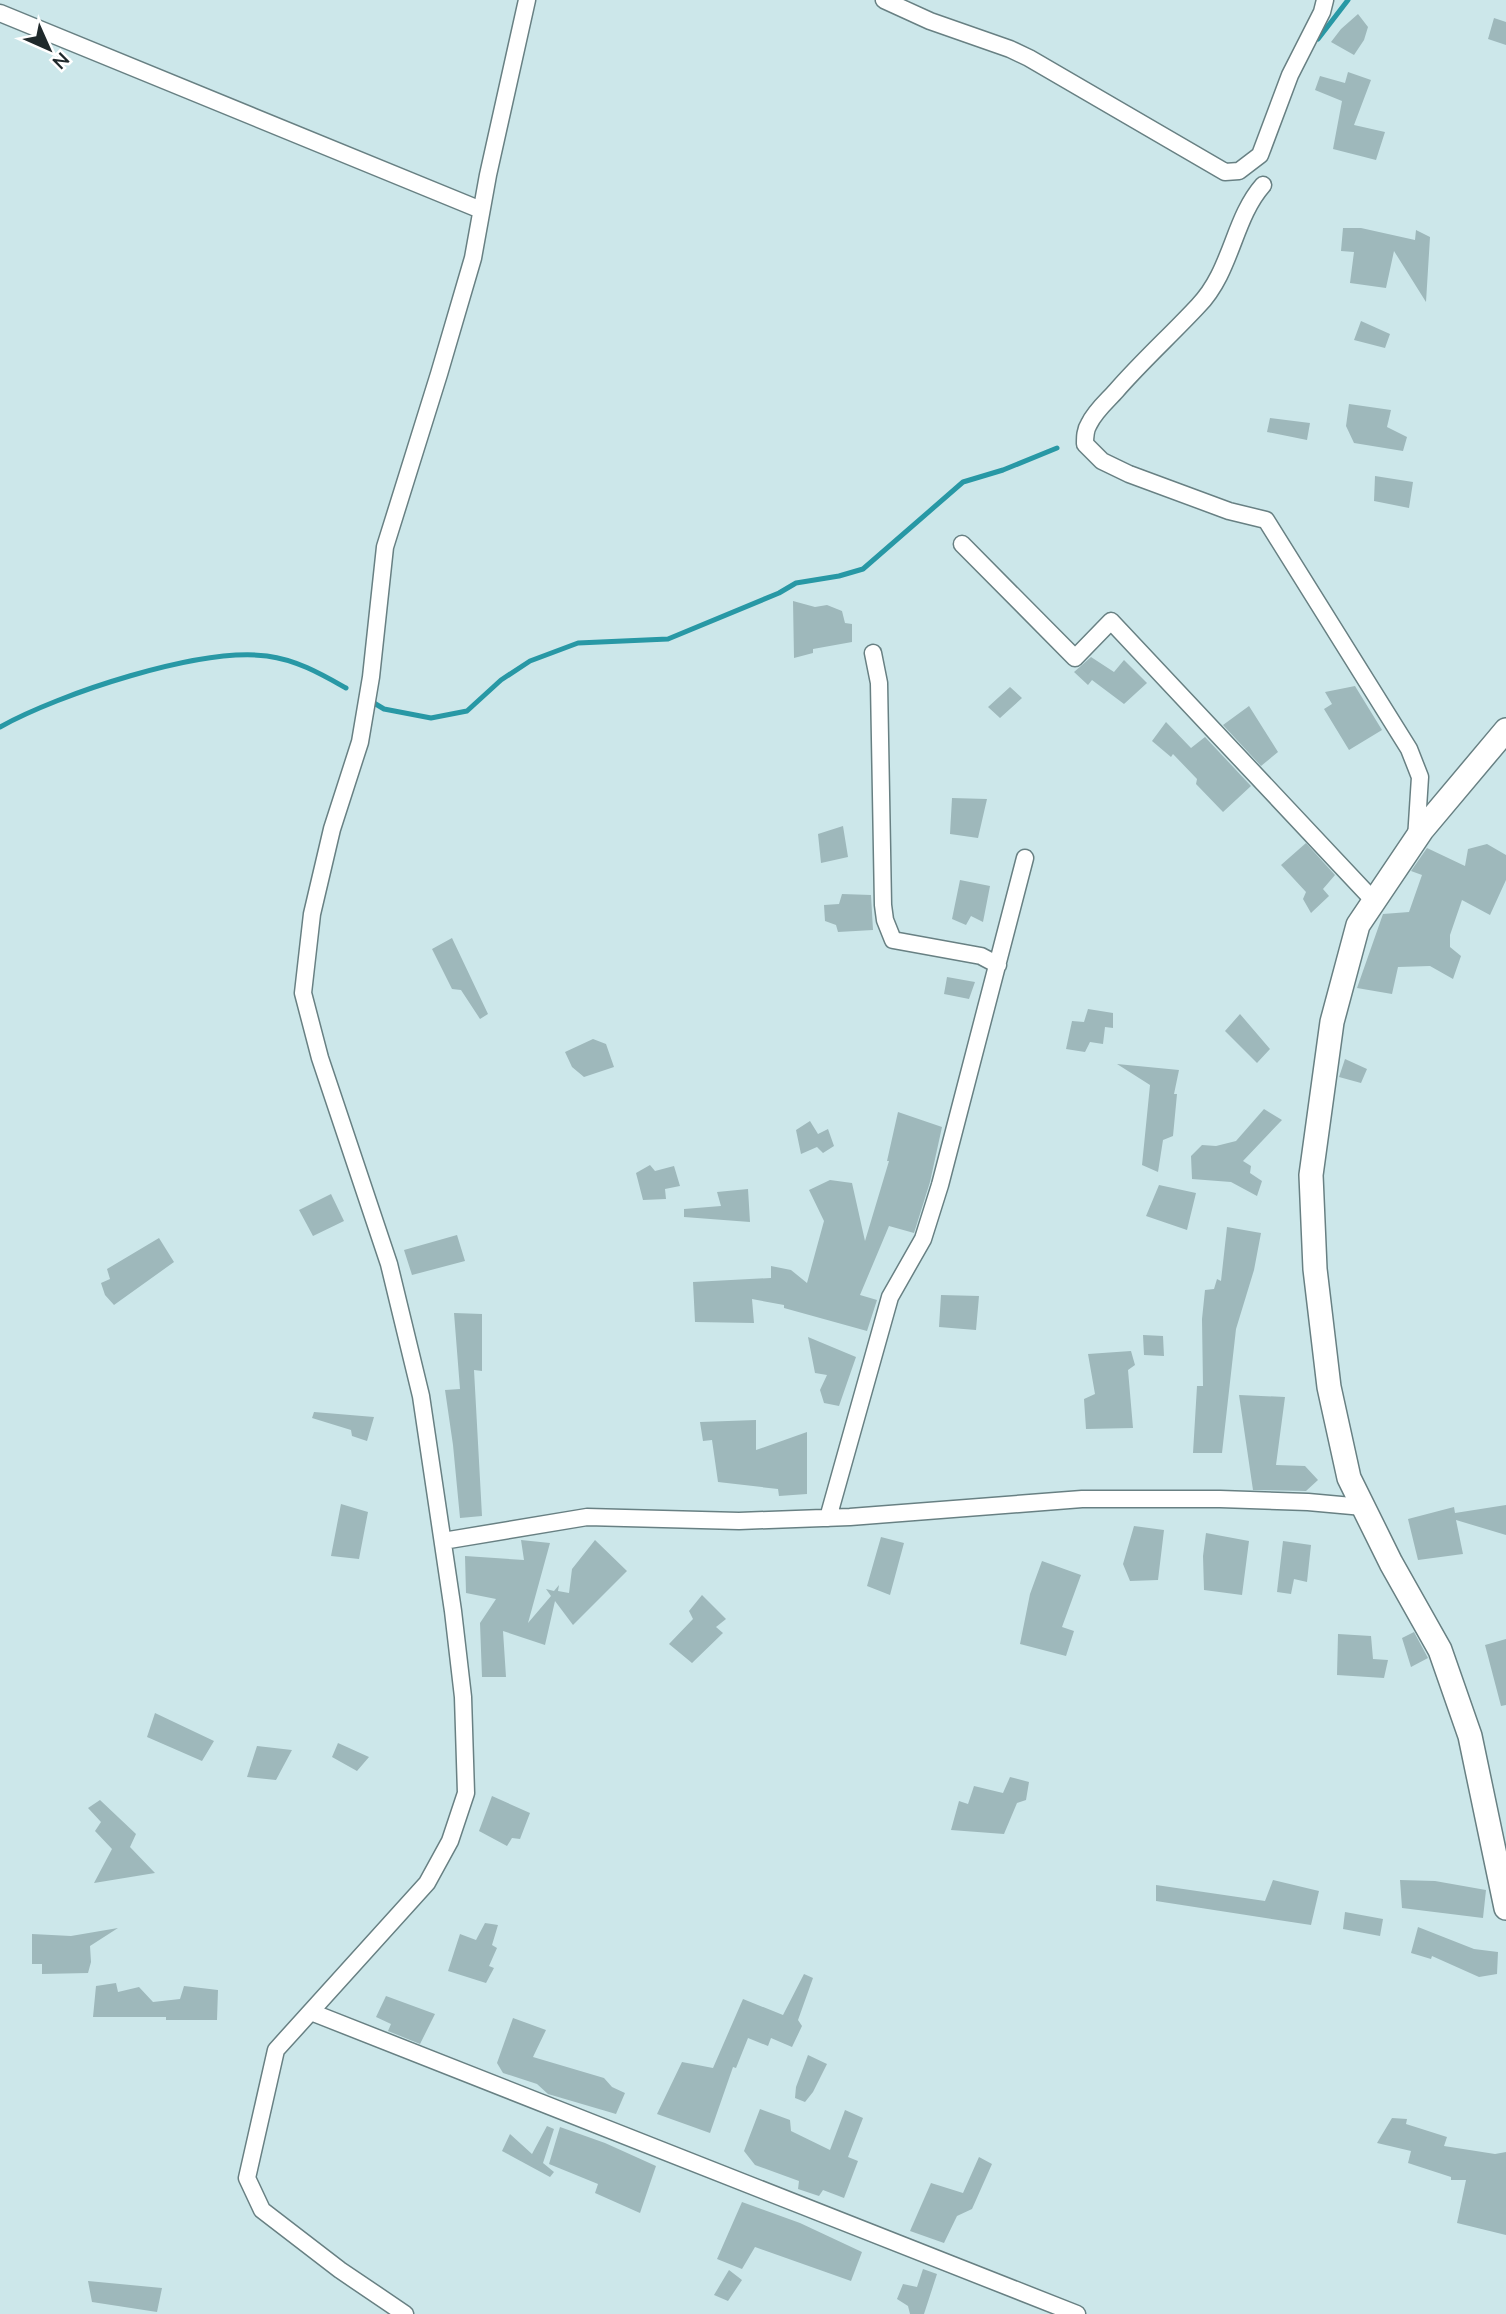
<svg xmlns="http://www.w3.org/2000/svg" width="1506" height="2314" viewBox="0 0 1506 2314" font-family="Mulish,sans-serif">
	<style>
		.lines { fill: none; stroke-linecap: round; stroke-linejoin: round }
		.stream { stroke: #2898a5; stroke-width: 5 }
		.building { fill: #9eb8bb }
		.street-casing { stroke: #688083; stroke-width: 19 }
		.secondary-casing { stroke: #688083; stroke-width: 26 }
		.street { stroke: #fff; stroke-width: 16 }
		.secondary { stroke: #fff; stroke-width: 23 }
	</style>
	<rect width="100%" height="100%" fill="#cce7ea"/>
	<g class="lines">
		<!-- stream -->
		<path class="stream" d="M 1318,39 L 1348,0
			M 374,703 L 384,709 L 431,718 L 467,711 L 501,680 L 530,661 L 578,643 L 668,639 L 779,593 L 796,583 L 839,576 L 863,569 L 963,482 L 1003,470 L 1057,448
			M 0,727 C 59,694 200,647 267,656 C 297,660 321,674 346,688"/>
	</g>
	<!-- building -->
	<path class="building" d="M 1358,14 L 1368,27 L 1364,40 L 1354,55 L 1331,42 L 1341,29 Z
		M 1494,18 L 1506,22 L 1506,45 L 1488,39 Z
		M 1348,72 L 1371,80 L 1354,125 L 1385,132 L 1376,160 L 1333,149 L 1342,101 L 1315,90 L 1320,76 L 1345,83 Z
		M 1343,228 L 1361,228 L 1415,240 L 1416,230 L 1430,237 L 1426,302 L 1394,251 L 1386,288 L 1350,283 L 1354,252 L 1341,251 Z
		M 1361,321 L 1390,334 L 1385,348 L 1354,340 Z
		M 1349,404 L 1391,410 L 1387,427 L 1407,437 L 1403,451 L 1354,443 L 1346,426 Z
		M 1270,418 L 1310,423 L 1307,440 L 1267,432 Z
		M 1375,476 L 1413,482 L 1409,508 L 1374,501 Z
		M 793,601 L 815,607 L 827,605 L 842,611 L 845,623 L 852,624 L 852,642 L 813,649 L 813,653 L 794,658 Z
		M 1091,657 L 1114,672 L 1124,660 L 1147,683 L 1124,704 L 1092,680 L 1088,685 L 1074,672 Z
		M 1355,686 L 1382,730 L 1349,750 L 1324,709 L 1332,704 L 1325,692 Z
		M 1010,687 L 1022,698 L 1000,718 L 988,707 Z
		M 1249,706 L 1278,752 L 1261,766 L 1223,725 Z
		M 1166,722 L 1191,748 L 1205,737 L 1251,786 L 1223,812 L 1196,784 L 1197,779 L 1173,754 L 1171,757 L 1152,741 Z
		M 952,798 L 987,799 L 978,838 L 950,834 Z
		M 843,826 L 848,857 L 821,863 L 818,834 Z
		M 1306,843 L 1335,875 L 1323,889 L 1329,896 L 1311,913 L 1303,899 L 1306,892 L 1281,865 Z
		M 1487,844 L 1506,855 L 1506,880 L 1490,915 L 1462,900 L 1450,935 L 1450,947 L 1461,956 L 1453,979 L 1430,966 L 1398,967 L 1392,994 L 1357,988 L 1383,914 L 1409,912 L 1422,875 L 1411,871 L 1427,848 L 1465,866 L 1468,849 Z
		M 960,880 L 990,886 L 983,922 L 971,916 L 966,925 L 952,919 Z
		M 842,894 L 871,895 L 873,930 L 838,932 L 836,925 L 825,921 L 824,905 L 839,904 Z
		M 452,938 L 488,1014 L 480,1019 L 461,990 L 452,989 L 432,949 Z
		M 947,977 L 975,982 L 969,999 L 944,994 Z
		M 1088,1009 L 1113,1013 L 1113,1028 L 1105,1027 L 1103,1044 L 1090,1042 L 1085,1052 L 1066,1049 L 1072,1021 L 1084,1022 Z
		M 1240,1014 L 1270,1049 L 1257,1063 L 1225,1031 Z
		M 593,1039 L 606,1044 L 614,1067 L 584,1077 L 572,1067 L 565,1052 Z
		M 1345,1059 L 1367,1069 L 1361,1083 L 1339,1077 Z
		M 1117,1064 L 1179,1070 L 1174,1094 L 1177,1094 L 1173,1136 L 1163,1140 L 1158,1172 L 1142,1165 L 1150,1085 Z
		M 1264,1109 L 1282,1120 L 1243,1161 L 1251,1166 L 1250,1173 L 1262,1181 L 1257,1196 L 1231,1182 L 1192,1179 L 1191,1156 L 1202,1145 L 1216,1146 L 1236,1141 Z
		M 898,1112 L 942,1127 L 930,1182 L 914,1233 L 889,1226 L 860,1295 L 877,1300 L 867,1331 L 784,1308 L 784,1305 L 752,1299 L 754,1323 L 695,1322 L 693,1282 L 771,1278 L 771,1266 L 791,1270 L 807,1283 L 824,1221 L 809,1190 L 830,1180 L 852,1183 L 865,1241 L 889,1161 L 887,1161 Z
		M 810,1121 L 818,1134 L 828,1129 L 834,1146 L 823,1153 L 817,1147 L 801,1154 L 796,1130 Z
		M 650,1165 L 655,1171 L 674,1166 L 680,1186 L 665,1189 L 666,1199 L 643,1200 L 636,1173 Z
		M 1159,1185 L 1196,1193 L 1187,1230 L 1146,1216 Z
		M 748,1189 L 750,1222 L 684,1217 L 684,1209 L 721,1206 L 717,1192 Z
		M 331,1194 L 344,1221 L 313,1236 L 299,1210 Z
		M 1227,1227 L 1261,1233 L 1254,1270 L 1236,1329 L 1222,1453 L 1193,1453 L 1197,1386 L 1203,1386 L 1202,1319 L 1205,1290 L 1214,1289 L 1217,1279 L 1221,1281 Z
		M 457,1235 L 465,1261 L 412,1275 L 404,1250 Z
		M 159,1238 L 174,1262 L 114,1305 L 105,1295 L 101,1283 L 110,1279 L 107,1269 Z
		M 941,1295 L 979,1296 L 976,1330 L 939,1327 Z
		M 454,1313 L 482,1314 L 482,1371 L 474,1370 L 482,1516 L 460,1518 L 453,1445 L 445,1390 L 460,1389 Z
		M 1143,1335 L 1163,1336 L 1164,1356 L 1144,1355 Z
		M 808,1337 L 856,1357 L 839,1406 L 824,1403 L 820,1390 L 827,1375 L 815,1373 Z
		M 1131,1351 L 1135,1365 L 1128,1370 L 1133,1428 L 1086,1429 L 1084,1399 L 1095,1394 L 1088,1354 Z
		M 1239,1395 L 1285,1397 L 1276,1465 L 1305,1466 L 1318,1480 L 1306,1491 L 1253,1490 Z
		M 314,1412 L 374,1417 L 367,1441 L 352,1436 L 351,1430 L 312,1418 Z
		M 756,1420 L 756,1450 L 807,1432 L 807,1494 L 779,1496 L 778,1489 L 718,1482 L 712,1440 L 703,1441 L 700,1422 Z
		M 341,1504 L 368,1512 L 359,1559 L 331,1556 Z
		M 1506,1505 L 1506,1535 L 1456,1520 L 1463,1554 L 1418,1560 L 1408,1519 L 1454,1507 L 1455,1513 Z
		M 1134,1526 L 1164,1530 L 1158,1580 L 1130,1581 L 1123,1564 Z
		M 1206,1533 L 1249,1541 L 1242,1595 L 1204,1590 L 1203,1556 Z
		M 881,1537 L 904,1543 L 890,1595 L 867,1586 Z
		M 521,1540 L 550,1543 L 528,1623 L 551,1596 L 546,1589 L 554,1591 L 559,1585 L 558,1591 L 569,1593 L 572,1569 L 595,1540 L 627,1571 L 573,1625 L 555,1601 L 545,1645 L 503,1631 L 506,1677 L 482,1677 L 480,1623 L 496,1599 L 466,1593 L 465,1556 L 524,1560 Z
		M 1283,1541 L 1311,1545 L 1307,1582 L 1294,1579 L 1291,1594 L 1277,1592 Z
		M 1042,1561 L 1081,1575 L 1062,1627 L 1074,1631 L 1066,1656 L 1020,1644 L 1030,1594 Z
		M 702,1595 L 726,1619 L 716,1627 L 723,1633 L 692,1663 L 669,1644 L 693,1619 L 689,1611 Z
		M 1414,1632 L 1428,1658 L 1411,1667 L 1402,1638 Z
		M 1338,1634 L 1371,1636 L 1373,1659 L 1388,1660 L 1384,1678 L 1337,1675 Z
		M 1506,1639 L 1506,1705 L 1501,1706 L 1485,1645 Z
		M 155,1713 L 214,1741 L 202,1761 L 147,1737 Z
		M 338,1743 L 369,1757 L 357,1771 L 332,1757 Z
		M 257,1746 L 292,1750 L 276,1780 L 247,1777 Z
		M 1010,1777 L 1029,1782 L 1026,1800 L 1017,1803 L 1004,1834 L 951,1830 L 959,1801 L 968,1804 L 974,1786 L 1003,1793 Z
		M 492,1796 L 530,1813 L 520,1839 L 512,1838 L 507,1846 L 479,1831 Z
		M 100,1800 L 136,1834 L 130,1847 L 155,1873 L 94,1883 L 112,1849 L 95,1831 L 101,1822 L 88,1808 Z
		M 1273,1880 L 1319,1891 L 1311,1925 L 1156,1901 L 1156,1885 L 1265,1901 Z
		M 1400,1880 L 1435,1881 L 1486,1890 L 1483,1918 L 1402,1908 Z
		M 1345,1912 L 1383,1919 L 1380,1936 L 1343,1929 Z
		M 485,1923 L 498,1925 L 492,1945 L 497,1948 L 489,1966 L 494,1968 L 486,1983 L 448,1971 L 460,1934 L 476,1940 Z
		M 1418,1927 L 1474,1949 L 1498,1952 L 1497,1974 L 1479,1977 L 1432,1956 L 1431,1959 L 1411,1953 Z
		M 118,1928 L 90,1946 L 91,1962 L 88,1973 L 42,1974 L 42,1964 L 32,1964 L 32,1934 L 71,1936 Z
		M 804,1974 L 813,1978 L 798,2020 L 802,2026 L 792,2047 L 771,2038 L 768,2046 L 748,2038 L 736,2068 L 733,2067 L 710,2133 L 657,2114 L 682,2062 L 713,2068 L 743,1999 L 783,2015 Z
		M 116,1983 L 118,1992 L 139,1987 L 153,2002 L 180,1999 L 184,1986 L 218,1990 L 217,2020 L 166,2020 L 166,2017 L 93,2017 L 96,1986 Z
		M 386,1996 L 435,2014 L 420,2044 L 388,2031 L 391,2024 L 376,2017 Z
		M 513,2018 L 546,2030 L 533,2057 L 604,2078 L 612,2087 L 625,2093 L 616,2114 L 548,2094 L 537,2084 L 503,2073 L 497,2063 Z
		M 808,2055 L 827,2064 L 813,2092 L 805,2102 L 795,2098 L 796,2087 Z
		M 760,2109 L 790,2120 L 791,2131 L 830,2150 L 845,2110 L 863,2118 L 848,2157 L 858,2161 L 844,2198 L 823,2190 L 819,2196 L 798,2189 L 799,2181 L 755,2165 L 744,2151 Z
		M 1392,2118 L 1407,2119 L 1406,2124 L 1447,2137 L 1444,2146 L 1495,2154 L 1506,2152 L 1506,2235 L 1457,2223 L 1466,2180 L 1451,2180 L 1451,2177 L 1408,2163 L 1411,2151 L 1377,2143 Z
		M 547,2126 L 554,2129 L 543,2163 L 554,2172 L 550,2177 L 502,2151 L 510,2134 L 532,2154 Z
		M 560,2127 L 605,2143 L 656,2166 L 640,2213 L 595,2193 L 598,2184 L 549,2164 Z
		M 979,2157 L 992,2164 L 972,2209 L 957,2216 L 944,2243 L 910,2231 L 931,2183 L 963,2193 Z
		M 742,2202 L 800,2223 L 862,2252 L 851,2281 L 755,2247 L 742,2269 L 717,2259 Z
		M 923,2269 L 937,2274 L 924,2314 L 910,2314 L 908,2306 L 897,2299 L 903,2284 L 917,2287 Z
		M 729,2270 L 742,2280 L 728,2301 L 714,2295 Z
		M 88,2281 L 162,2288 L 157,2312 L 92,2302 Z"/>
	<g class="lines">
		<defs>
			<path id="street" d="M 884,0 L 930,21 L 1010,49 L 1029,58 L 1225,172 L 1239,171 L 1260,155 L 1290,75 L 1322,12 L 1325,0
				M 0,13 L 481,210
				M 1263,185 C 1233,219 1232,271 1198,306 C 1171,335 1142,361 1116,391 C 1107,401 1095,411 1089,424 C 1085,430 1085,437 1085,444 L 1102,461 L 1129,474 L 1229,511 L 1266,520 L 1409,749 L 1420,777 L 1416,839
				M 962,544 L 1075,658 L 1111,621 L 1374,901
				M 873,653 L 879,683 L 883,905 L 885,920 L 893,940 L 981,956 L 998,965
				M 828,1518 L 890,1297 L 923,1239 L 940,1185 L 1025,858
				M 443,1541 L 587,1517 L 739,1521 L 850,1517 L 1082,1499 L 1220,1499 L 1308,1502 L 1363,1507
				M 311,2012 L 1077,2314
				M 405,2314 L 340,2270 L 262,2210 L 247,2178 L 276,2050 L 427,1883 L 450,1841 L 466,1793 L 463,1697 L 453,1611 L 421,1396 L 389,1264 L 320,1058 L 303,993 L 312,914 L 332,829 L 360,742 L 371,677 L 385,547 L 439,374 L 473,258 L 488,175 L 527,0"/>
			<path id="secondary" d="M 1506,730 L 1422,830 L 1358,925 L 1332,1022 L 1311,1175 L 1315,1269 L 1329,1387 L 1349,1478 L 1391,1563 L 1440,1650 L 1470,1736 L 1506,1908"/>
		</defs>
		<!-- street casing -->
		<use href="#street" class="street-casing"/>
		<!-- secondary casing -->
		<use href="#secondary" class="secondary-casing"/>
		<!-- street -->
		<use href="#street" class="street"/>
		<!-- secondary -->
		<use href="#secondary" class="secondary"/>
	</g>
	<!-- north arrow -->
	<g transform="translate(49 49) rotate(135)" stroke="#ffffff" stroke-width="5" paint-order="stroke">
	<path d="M0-5L12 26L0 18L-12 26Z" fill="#1f292b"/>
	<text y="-10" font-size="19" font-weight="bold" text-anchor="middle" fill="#1f292b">N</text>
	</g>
</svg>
